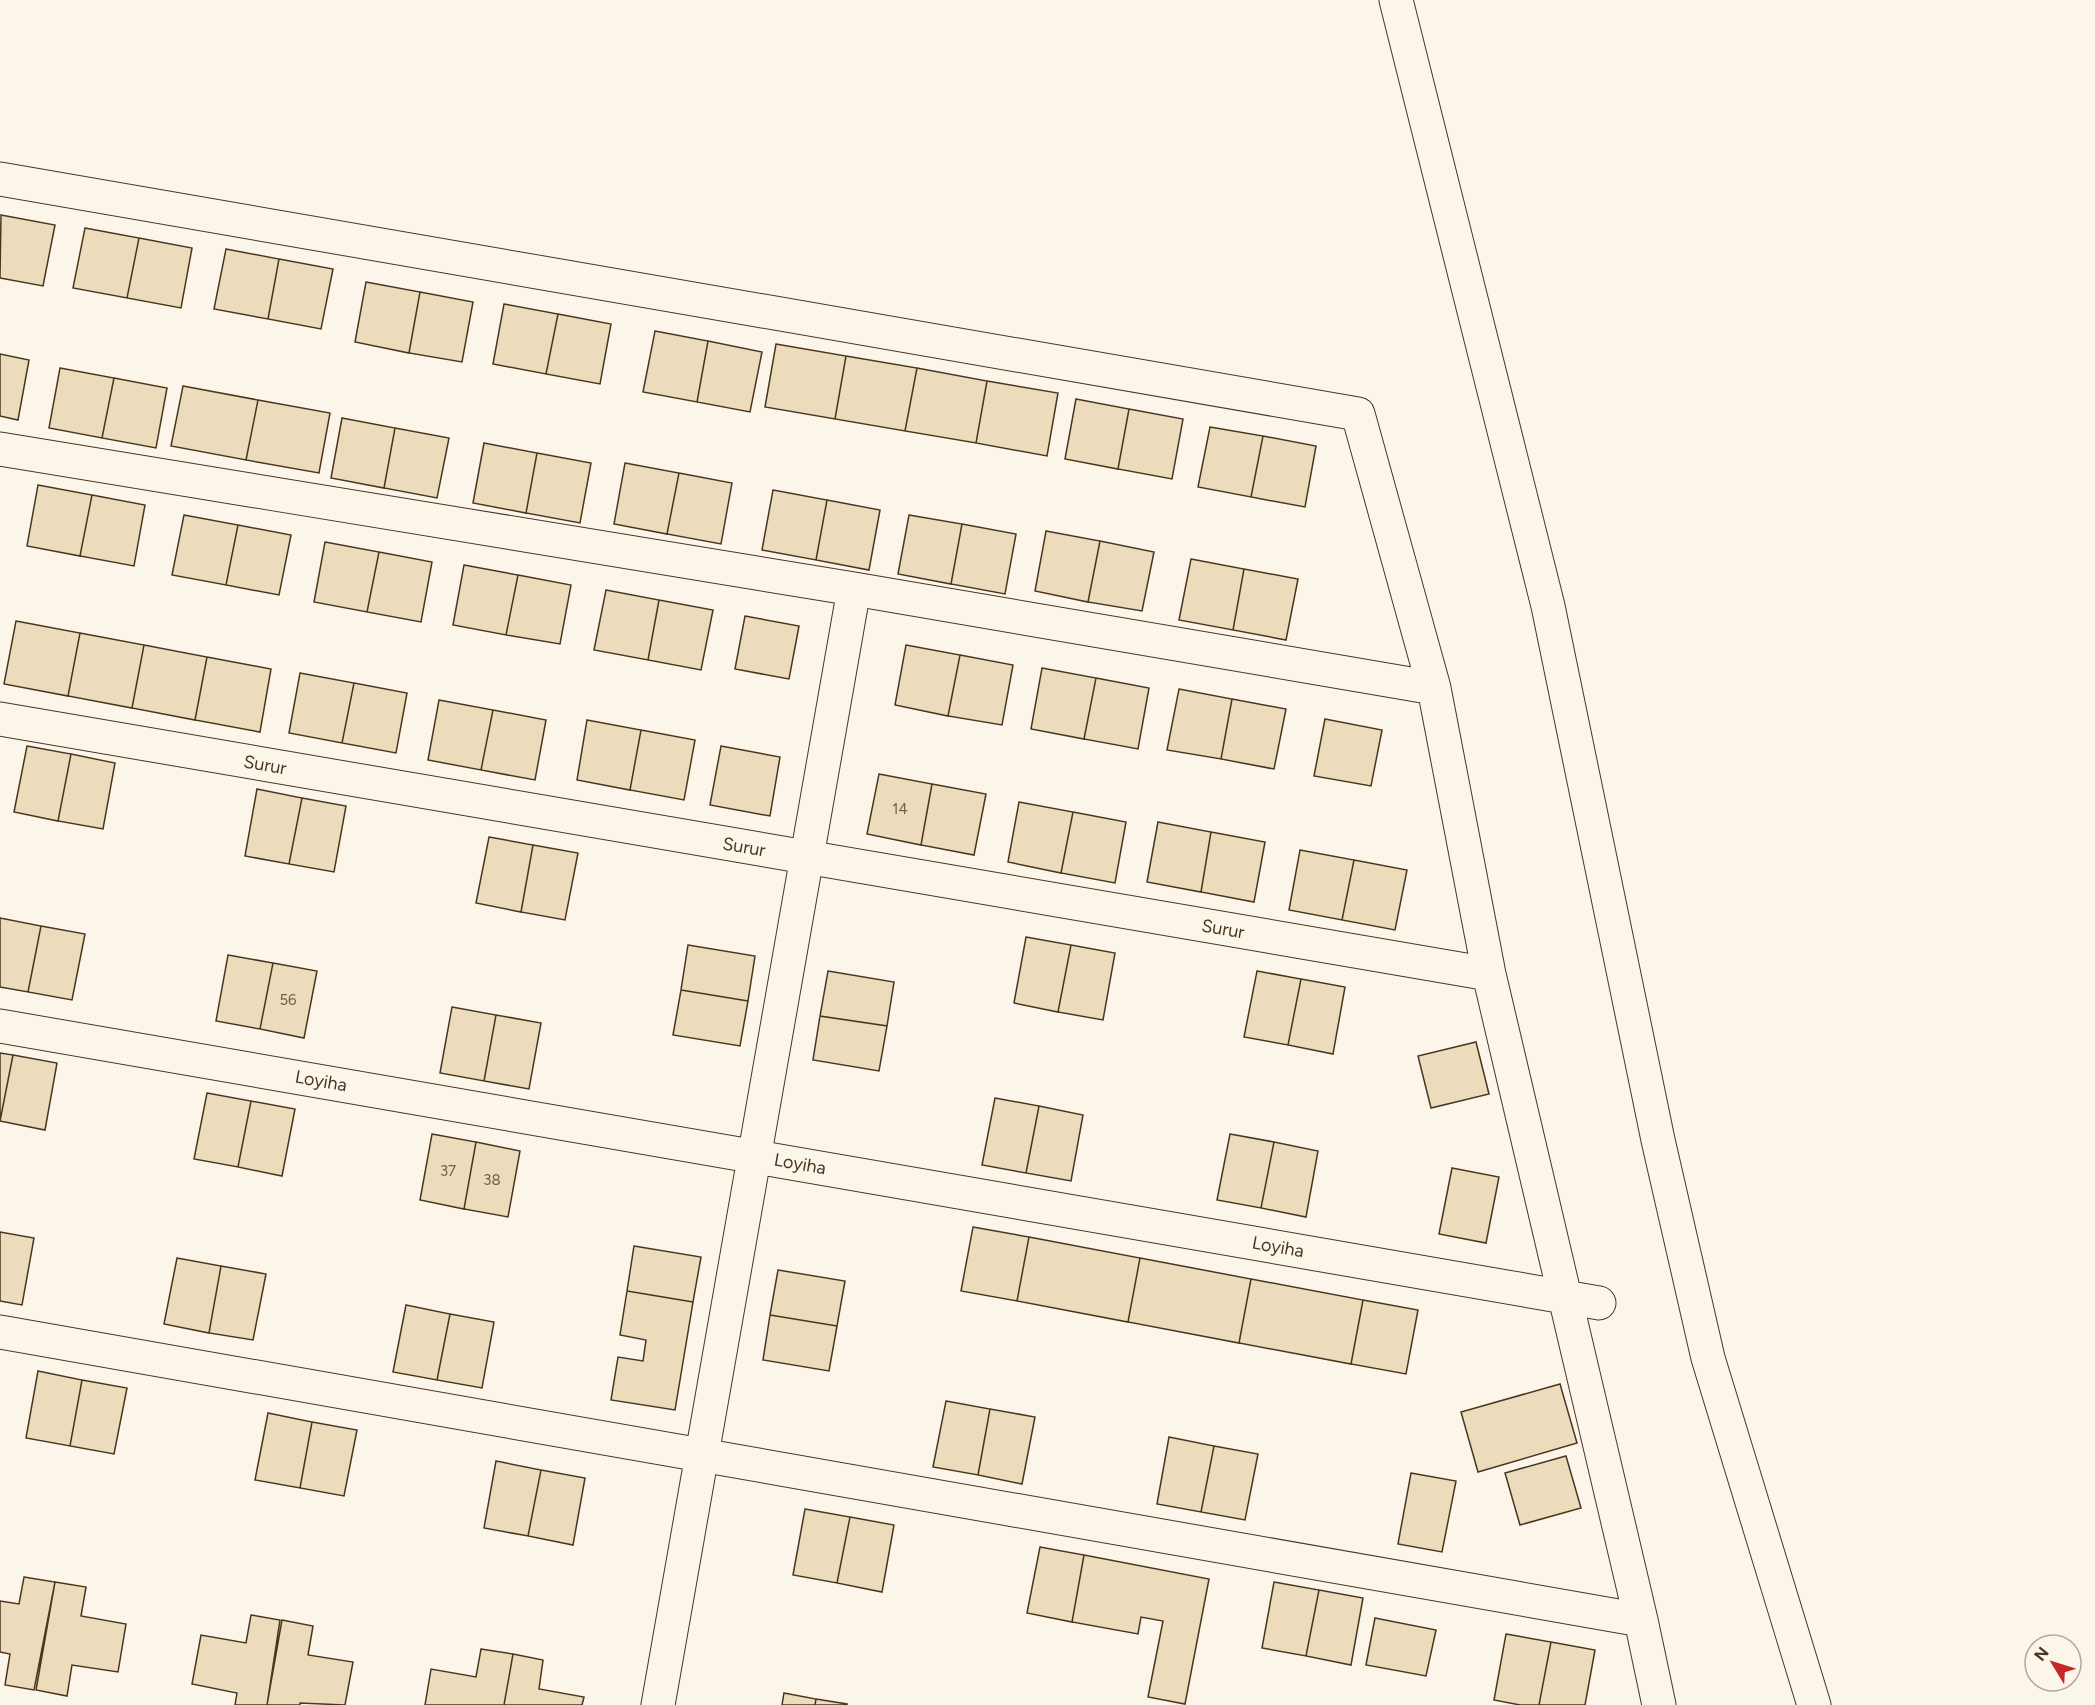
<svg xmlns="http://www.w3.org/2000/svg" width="2095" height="1705" viewBox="0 0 2095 1705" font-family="Figtree,sans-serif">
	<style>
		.building { fill: #ecdcbc; stroke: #4a3520; stroke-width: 1.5 }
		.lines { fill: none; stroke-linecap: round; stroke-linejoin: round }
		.minor-casing { stroke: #4a3520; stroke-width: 35 }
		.minor { stroke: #fbf6e9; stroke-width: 33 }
		.labels { text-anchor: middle; stroke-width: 4.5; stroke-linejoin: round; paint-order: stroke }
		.number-label { font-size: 15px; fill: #725f47 }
		.street-label { font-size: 18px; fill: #4a3520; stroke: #fbf6e9 }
	</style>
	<rect width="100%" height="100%" fill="#fbf6e9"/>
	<!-- building -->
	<path class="building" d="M 1,215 L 55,225 L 43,286 L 0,278 Z
		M 85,228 L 139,238 L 127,298 L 73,288 Z
		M 139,238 L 192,248 L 181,308 L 127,298 Z
		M 226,249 L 279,259 L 268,319 L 214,309 Z
		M 279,259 L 333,269 L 321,329 L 268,319 Z
		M 366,282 L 420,292 L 409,353 L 355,342 Z
		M 420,292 L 473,302 L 462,362 L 409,353 Z
		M 504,304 L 558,314 L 546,374 L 493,364 Z
		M 558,314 L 611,324 L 600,384 L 546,374 Z
		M 655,331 L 708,341 L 697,402 L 643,392 Z
		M 708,341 L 762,352 L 750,412 L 697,402 Z
		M 776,344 L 846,356 L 835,419 L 765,407 Z
		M 0,354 L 29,360 L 18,420 L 0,416 Z
		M 846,356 L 917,368 L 905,431 L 835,419 Z
		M 60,368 L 114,378 L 102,438 L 49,428 Z
		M 917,368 L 987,381 L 976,443 L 905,431 Z
		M 114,378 L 167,388 L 156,448 L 102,438 Z
		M 987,381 L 1058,393 L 1047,456 L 976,443 Z
		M 183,386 L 258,400 L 246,460 L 171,446 Z
		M 1076,399 L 1129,409 L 1118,469 L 1065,459 Z
		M 258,400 L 330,413 L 319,473 L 246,460 Z
		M 1129,409 L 1183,419 L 1172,479 L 1118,469 Z
		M 342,418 L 395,428 L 384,488 L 331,478 Z
		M 1210,427 L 1263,436 L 1251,497 L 1198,487 Z
		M 395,428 L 449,438 L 437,498 L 384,488 Z
		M 1263,436 L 1316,446 L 1305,507 L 1251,497 Z
		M 484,443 L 537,453 L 526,513 L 473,503 Z
		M 537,453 L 591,463 L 580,523 L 526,513 Z
		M 625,463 L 679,473 L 667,534 L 614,524 Z
		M 679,473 L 732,483 L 721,544 L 667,534 Z
		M 38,485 L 92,495 L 80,556 L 27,546 Z
		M 773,490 L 827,500 L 816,560 L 762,550 Z
		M 92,495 L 145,505 L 134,566 L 80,556 Z
		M 827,500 L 880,510 L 869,570 L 816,560 Z
		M 184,515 L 238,525 L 226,585 L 172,575 Z
		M 909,515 L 962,524 L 951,584 L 898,574 Z
		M 962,524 L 1016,534 L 1005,594 L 951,584 Z
		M 238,525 L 291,535 L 279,595 L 226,585 Z
		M 1046,531 L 1100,541 L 1088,602 L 1035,591 Z
		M 1100,541 L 1154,552 L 1142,611 L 1088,602 Z
		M 325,542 L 379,552 L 367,612 L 314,602 Z
		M 379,552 L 432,562 L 421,622 L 367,612 Z
		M 1191,559 L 1244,569 L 1233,630 L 1179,620 Z
		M 464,565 L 518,575 L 506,635 L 453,625 Z
		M 1244,569 L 1298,579 L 1286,640 L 1233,630 Z
		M 518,575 L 571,585 L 560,644 L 506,635 Z
		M 606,590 L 659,600 L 648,660 L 594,650 Z
		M 659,600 L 713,610 L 701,670 L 648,660 Z
		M 745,616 L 799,626 L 789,679 L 735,669 Z
		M 16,621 L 80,633 L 68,696 L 4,684 Z
		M 80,633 L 144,645 L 132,708 L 68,696 Z
		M 144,645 L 207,657 L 195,720 L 132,708 Z
		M 906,645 L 960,655 L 948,716 L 895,705 Z
		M 960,655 L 1013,665 L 1002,725 L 948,716 Z
		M 207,657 L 271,669 L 260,732 L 195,720 Z
		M 1042,668 L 1096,678 L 1084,739 L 1031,729 Z
		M 300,673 L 354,683 L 342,743 L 289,733 Z
		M 1096,678 L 1149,688 L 1138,749 L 1084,739 Z
		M 354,683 L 407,693 L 396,753 L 342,743 Z
		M 1179,689 L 1232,699 L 1221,759 L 1167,750 Z
		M 1232,699 L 1286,709 L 1274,769 L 1221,759 Z
		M 439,700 L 493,710 L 481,770 L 428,760 Z
		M 493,710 L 546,720 L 535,780 L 481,770 Z
		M 1325,719 L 1382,730 L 1371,786 L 1314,776 Z
		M 587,720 L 641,730 L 630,790 L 577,780 Z
		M 641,730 L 695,740 L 684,800 L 630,790 Z
		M 27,746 L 71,754 L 58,821 L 14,812 Z
		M 721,746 L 780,757 L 770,816 L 710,805 Z
		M 71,754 L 115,763 L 103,829 L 58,821 Z
		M 879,774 L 932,784 L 921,845 L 867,834 Z
		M 932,784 L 986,794 L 974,855 L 921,845 Z
		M 257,789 L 302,798 L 289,864 L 245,856 Z
		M 302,798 L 346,806 L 334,872 L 289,864 Z
		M 1019,802 L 1073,812 L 1061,873 L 1008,862 Z
		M 1073,812 L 1126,822 L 1115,883 L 1061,873 Z
		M 1158,822 L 1211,832 L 1201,892 L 1147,882 Z
		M 1211,832 L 1265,842 L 1254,902 L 1201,892 Z
		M 489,837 L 533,845 L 521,912 L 476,903 Z
		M 533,845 L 578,853 L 565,920 L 521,912 Z
		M 1300,850 L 1354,860 L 1342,920 L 1289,910 Z
		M 1354,860 L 1407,870 L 1395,930 L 1342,920 Z
		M 0,918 L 41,926 L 28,992 L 0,987 Z
		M 41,926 L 85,934 L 72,1000 L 28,992 Z
		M 1026,937 L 1071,945 L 1058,1012 L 1014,1003 Z
		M 688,945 L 755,956 L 748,1001 L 681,990 Z
		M 1071,945 L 1115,953 L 1103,1020 L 1058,1012 Z
		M 228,955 L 273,963 L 260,1029 L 216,1021 Z
		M 273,963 L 317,971 L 304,1038 L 260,1029 Z
		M 828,971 L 894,982 L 887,1026 L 820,1016 Z
		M 1257,971 L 1301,979 L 1288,1045 L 1244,1037 Z
		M 1301,979 L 1345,987 L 1333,1054 L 1288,1045 Z
		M 681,990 L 748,1001 L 740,1046 L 673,1035 Z
		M 452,1007 L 496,1015 L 484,1081 L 440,1073 Z
		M 496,1015 L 541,1023 L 529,1089 L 484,1081 Z
		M 820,1016 L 887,1026 L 879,1071 L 813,1060 Z
		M 1476,1042 L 1489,1094 L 1431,1108 L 1418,1056 Z
		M 0,1053 L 13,1055 L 0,1121 Z
		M 13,1055 L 57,1063 L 45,1130 L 0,1121 Z
		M 207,1093 L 251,1101 L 238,1167 L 194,1159 Z
		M 995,1098 L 1039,1106 L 1026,1173 L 982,1165 Z
		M 251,1101 L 295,1109 L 282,1176 L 238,1167 Z
		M 1039,1106 L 1083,1115 L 1071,1181 L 1026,1173 Z
		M 432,1134 L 476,1142 L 464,1209 L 420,1200 Z
		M 1230,1134 L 1274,1142 L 1261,1208 L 1217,1200 Z
		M 476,1142 L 520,1151 L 508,1217 L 464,1209 Z
		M 1274,1142 L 1318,1151 L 1306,1217 L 1261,1208 Z
		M 1452,1168 L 1499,1177 L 1486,1243 L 1439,1234 Z
		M 973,1227 L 1029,1237 L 1017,1301 L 961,1291 Z
		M 0,1232 L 34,1238 L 22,1305 L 0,1301 Z
		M 1029,1237 L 1140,1258 L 1128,1322 L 1017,1301 Z
		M 634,1246 L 701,1257 L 693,1302 L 627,1291 Z
		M 177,1258 L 221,1266 L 209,1333 L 164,1324 Z
		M 1140,1258 L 1251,1279 L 1239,1343 L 1128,1322 Z
		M 221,1266 L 266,1274 L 253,1340 L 209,1333 Z
		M 778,1270 L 845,1281 L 837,1326 L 770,1315 Z
		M 1251,1279 L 1363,1300 L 1351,1364 L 1239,1343 Z
		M 627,1291 L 693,1302 L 675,1410 L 611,1400 L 618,1357 L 643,1361 L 646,1340 L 620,1335 Z
		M 1363,1300 L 1418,1310 L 1406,1374 L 1351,1364 Z
		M 406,1305 L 450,1314 L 437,1380 L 393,1372 Z
		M 450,1314 L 494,1322 L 482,1388 L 437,1380 Z
		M 770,1315 L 837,1326 L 829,1371 L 763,1360 Z
		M 38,1371 L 82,1380 L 70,1446 L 26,1438 Z
		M 82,1380 L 127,1388 L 114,1454 L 70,1446 Z
		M 1560,1384 L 1577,1443 L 1478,1472 L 1461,1412 Z
		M 946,1401 L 990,1409 L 978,1475 L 933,1467 Z
		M 990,1409 L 1035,1417 L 1022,1484 L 978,1475 Z
		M 268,1413 L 312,1422 L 300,1488 L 255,1480 Z
		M 312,1422 L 357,1430 L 344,1496 L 300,1488 Z
		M 1169,1437 L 1214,1446 L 1201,1512 L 1157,1504 Z
		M 1214,1446 L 1258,1454 L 1245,1520 L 1201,1512 Z
		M 1566,1456 L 1581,1508 L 1520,1525 L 1505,1473 Z
		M 496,1461 L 541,1470 L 528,1536 L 484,1528 Z
		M 541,1470 L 585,1478 L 573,1545 L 528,1536 Z
		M 1411,1473 L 1456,1481 L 1442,1552 L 1398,1544 Z
		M 805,1509 L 850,1517 L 837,1583 L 793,1575 Z
		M 850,1517 L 894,1525 L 882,1592 L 837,1583 Z
		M 1040,1547 L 1084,1555 L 1072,1622 L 1027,1613 Z
		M 1084,1555 L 1209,1579 L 1185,1704 L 1148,1697 L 1163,1621 L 1141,1617 L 1138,1634 L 1072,1622 Z
		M 24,1577 L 55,1582 L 34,1690 L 5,1685 L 10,1654 L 0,1652 L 0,1601 L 19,1604 Z
		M 55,1582 L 86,1587 L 81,1616 L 126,1624 L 118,1672 L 72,1665 L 67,1696 L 36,1690 Z
		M 1274,1582 L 1319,1590 L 1306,1656 L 1262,1648 Z
		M 1319,1590 L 1363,1598 L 1351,1665 L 1306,1656 Z
		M 251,1615 L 280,1620 L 267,1705 L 235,1705 L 237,1693 L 192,1684 L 201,1635 L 246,1643 Z
		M 1375,1618 L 1436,1630 L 1426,1676 L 1366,1665 Z
		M 282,1620 L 313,1626 L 308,1655 L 353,1662 L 345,1705 L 300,1703 L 300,1705 L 267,1705 Z
		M 1506,1634 L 1551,1642 L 1539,1705 L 1520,1705 L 1494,1700 Z
		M 1551,1642 L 1595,1650 L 1585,1705 L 1539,1705 Z
		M 481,1649 L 513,1654 L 504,1705 L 425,1705 L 431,1669 L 476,1677 Z
		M 513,1654 L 543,1660 L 539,1689 L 584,1697 L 582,1705 L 504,1705 Z
		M 784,1693 L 816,1699 L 815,1705 L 782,1705 Z
		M 816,1699 L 847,1704 L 847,1705 L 815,1705 Z"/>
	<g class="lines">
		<defs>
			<path id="minor" d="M 1396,0 L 1548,606 L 1658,1140 L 1708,1358 L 1814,1705
				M 0,179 L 1358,414 L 1434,688 L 1489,974 L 1641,1620 L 1659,1705
				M 0,449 L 854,589 L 1434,688
				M 0,719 L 1489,974
				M 0,1026 L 1599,1303
				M 0,1332 L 1641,1620
				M 658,1705 L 854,589"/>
		</defs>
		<!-- minor casing -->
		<use href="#minor" class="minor-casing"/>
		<!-- minor -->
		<use href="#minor" class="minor"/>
	</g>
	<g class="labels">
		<!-- number labels -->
		<g class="number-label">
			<text x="900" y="814">14</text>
			<text x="288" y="1005">56</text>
			<text x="448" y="1176">37</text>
			<text x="492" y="1185">38</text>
		</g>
		<!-- street labels -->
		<g class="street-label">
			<text transform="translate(265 765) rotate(10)" y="6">Surur</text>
			<text transform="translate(744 847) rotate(10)" y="6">Surur</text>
			<text transform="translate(1223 929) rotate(10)" y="6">Surur</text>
			<text transform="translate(321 1081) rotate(10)" y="6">Loyiha</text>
			<text transform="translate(800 1164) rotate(10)" y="6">Loyiha</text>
			<text transform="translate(1278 1247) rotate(10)" y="6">Loyiha</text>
		</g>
	</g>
	<!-- north arrow -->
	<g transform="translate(2053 1663) rotate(308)"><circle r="28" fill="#fbf6e9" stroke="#b4a999" stroke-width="1.5"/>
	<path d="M0-4.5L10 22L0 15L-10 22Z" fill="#c62828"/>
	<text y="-9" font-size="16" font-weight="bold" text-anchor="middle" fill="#4a3520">N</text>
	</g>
</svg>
